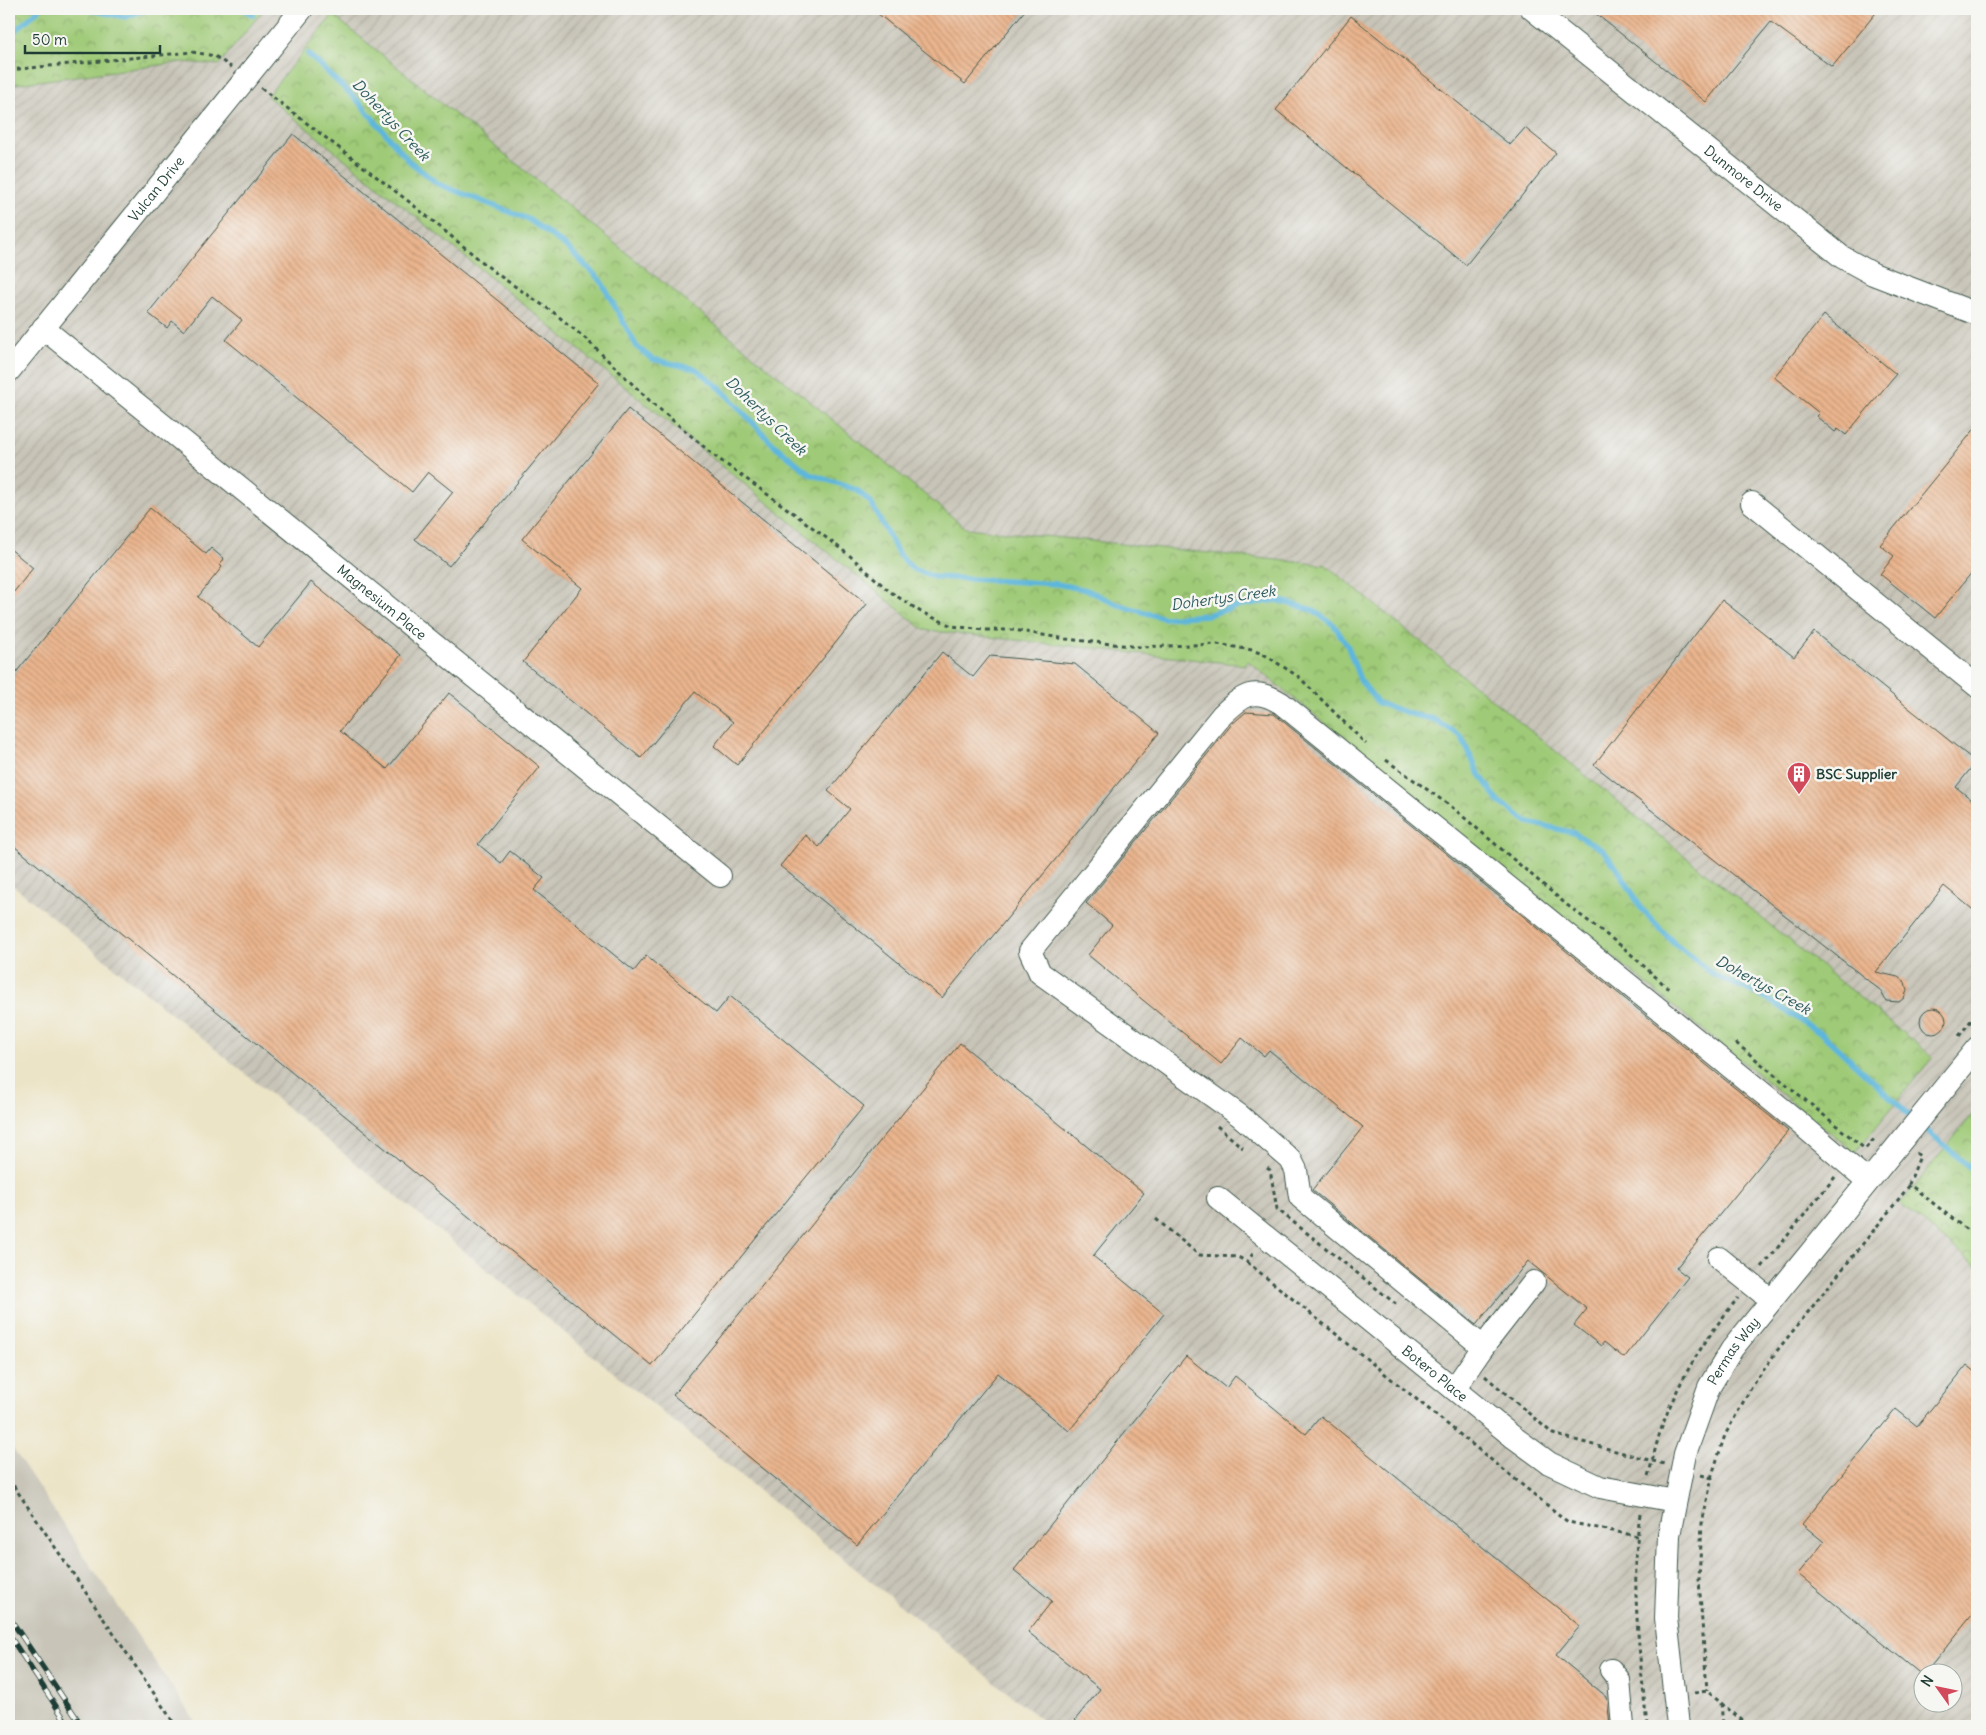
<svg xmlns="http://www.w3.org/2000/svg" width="1986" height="1735" viewBox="0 0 1986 1735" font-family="Delius,sans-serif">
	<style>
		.industrial { fill: url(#industrial-furrows); fill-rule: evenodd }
		.railway { fill: #c8c4b8 }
		.park { fill: url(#park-crowns); stroke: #5f8456 }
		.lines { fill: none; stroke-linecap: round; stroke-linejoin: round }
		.stream { stroke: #5db6db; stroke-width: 5.5 }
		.building { fill: url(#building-back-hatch) }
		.minor-casing { stroke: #3e564a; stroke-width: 24 }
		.path { stroke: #3e564a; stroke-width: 3; stroke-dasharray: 4 4; stroke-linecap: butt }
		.minor { stroke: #fff; stroke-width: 22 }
		.rail-casing { stroke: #1f3d34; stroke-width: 5.5 }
		.rail { stroke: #f6f6f2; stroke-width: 4; stroke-dasharray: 11; stroke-linecap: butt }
		.labels { text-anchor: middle; stroke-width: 5; stroke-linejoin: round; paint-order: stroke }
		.street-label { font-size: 14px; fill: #1f3d34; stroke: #f6f6f2 }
		.poi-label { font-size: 14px; font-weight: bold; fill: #1f3d34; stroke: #f6f6f2; text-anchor: start }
		.water-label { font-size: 15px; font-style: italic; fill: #2e5b5e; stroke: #f6f6f2 }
	</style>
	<defs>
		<pattern id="industrial-furrows" width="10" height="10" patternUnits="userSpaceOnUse" patternTransform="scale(1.25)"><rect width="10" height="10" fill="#c8c4b8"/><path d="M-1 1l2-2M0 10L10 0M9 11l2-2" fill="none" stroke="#aba99f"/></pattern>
		<pattern id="park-crowns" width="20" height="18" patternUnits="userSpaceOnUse" patternTransform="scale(1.25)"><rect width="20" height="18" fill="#9fca77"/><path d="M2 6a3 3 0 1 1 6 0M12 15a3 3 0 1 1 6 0" fill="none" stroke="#81a562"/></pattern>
		<pattern id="building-back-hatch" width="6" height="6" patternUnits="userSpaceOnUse" patternTransform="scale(1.25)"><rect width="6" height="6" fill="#ebb58e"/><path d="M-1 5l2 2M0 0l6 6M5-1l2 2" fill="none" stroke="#be9475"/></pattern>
	</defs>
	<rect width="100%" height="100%" fill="#f6f6f2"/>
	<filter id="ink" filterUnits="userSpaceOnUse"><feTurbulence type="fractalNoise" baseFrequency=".02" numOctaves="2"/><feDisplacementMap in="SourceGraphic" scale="10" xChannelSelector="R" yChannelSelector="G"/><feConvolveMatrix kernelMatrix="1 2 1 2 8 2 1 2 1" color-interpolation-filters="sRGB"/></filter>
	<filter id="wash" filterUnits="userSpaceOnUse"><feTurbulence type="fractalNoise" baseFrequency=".0096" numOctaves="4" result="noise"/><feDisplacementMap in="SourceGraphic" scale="20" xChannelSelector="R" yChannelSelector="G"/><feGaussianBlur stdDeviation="1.12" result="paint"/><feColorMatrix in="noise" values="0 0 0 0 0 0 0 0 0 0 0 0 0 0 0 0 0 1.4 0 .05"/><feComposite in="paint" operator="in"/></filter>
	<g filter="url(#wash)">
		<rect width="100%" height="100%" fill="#ece4c6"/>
		<!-- industrial -->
		<path class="industrial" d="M 9,9 L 1977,9 L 1977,1726 L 1049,1726 L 9,882 ZM 1924,1672 L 1954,1672 L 1954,1702 L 1924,1702 Z"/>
		<!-- railway -->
		<path class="railway" d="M 9,1443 L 198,1726 L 9,1726 Z"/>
		<!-- park -->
		<path class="park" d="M 9,9 L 264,9 L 219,65 L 183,62 L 9,85 Z
			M 333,15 L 966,528 L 1326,565 L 1933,1057 L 1855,1153 L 1248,661 L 1245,665 L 924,630 L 267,96 Z
			M 1977,1109 L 1977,1266 L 1900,1204 Z"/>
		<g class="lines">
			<!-- stream -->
			<path class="stream" d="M 86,9 L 126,17 L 147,9
				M 243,9 L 253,15
				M 9,36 L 40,9
				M 308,54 L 357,100 L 409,161 L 438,184 L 528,219 L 567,247 L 601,281 L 637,347 L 652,359 L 696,369 L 721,389 L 774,445 L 810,474 L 857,490 L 871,503 L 899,555 L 913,569 L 934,577 L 1057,584 L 1087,590 L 1116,604 L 1164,618 L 1207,615 L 1241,605 L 1277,600 L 1313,610 L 1334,625 L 1348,647 L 1360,680 L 1378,703 L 1414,715 L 1433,719 L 1461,736 L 1477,770 L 1498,801 L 1528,822 L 1574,833 L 1603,850 L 1621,874 L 1641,908 L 1671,940 L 1714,975 L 1766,998 L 1823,1035 L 1913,1118
				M 1920,1124 L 1977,1174"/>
		</g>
		<g id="blocks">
			<!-- building -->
			<path class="building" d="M 872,9 L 1026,9 L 965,84 Z
				M 1590,9 L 1879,9 L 1832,67 L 1771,22 L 1706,102 Z
				M 1351,16 L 1510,145 L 1525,128 L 1556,153 L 1466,265 L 1276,110 Z
				M 293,134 L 599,383 L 449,566 L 415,539 L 453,492 L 428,472 L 412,492 L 226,340 L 242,320 L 212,296 L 184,331 L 172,321 L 167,328 L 148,313 Z
				M 1824,315 L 1896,374 L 1846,435 L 1838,429 L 1835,432 L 1816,416 L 1819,413 L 1774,377 Z
				M 628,409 L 867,604 L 737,765 L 714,746 L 733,722 L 695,692 L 641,758 L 523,662 L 582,588 L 522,539 Z
				M 1977,426 L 1977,566 L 1935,618 L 1880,574 L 1894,556 L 1880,545 Z
				M 150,508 L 206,554 L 211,548 L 224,559 L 220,565 L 222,567 L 198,597 L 258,647 L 311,582 L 401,655 L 340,731 L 387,769 L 449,693 L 540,767 L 478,844 L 501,863 L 510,851 L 544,878 L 534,890 L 634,971 L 646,956 L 716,1013 L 730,996 L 864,1106 L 652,1366 L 9,842 L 9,681 Z
				M 9,548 L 33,568 L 9,598 Z
				M 1722,600 L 1794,657 L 1814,632 L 1976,762 L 1956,787 L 1977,804 L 1977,913 L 1944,886 L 1876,972 L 1898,977 L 1905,982 L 1907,991 L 1904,998 L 1899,1002 L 1886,1001 L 1880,990 L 1594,765 Z
				M 942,652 L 973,677 L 990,656 L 1075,664 L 1159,733 L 942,998 L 780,866 L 805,835 L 819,847 L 850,809 L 828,791 Z
				M 1246,712 L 1274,714 L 1788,1131 L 1676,1268 L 1688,1277 L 1624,1358 L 1604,1342 L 1601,1346 L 1574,1325 L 1587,1309 L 1528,1261 L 1476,1325 L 1312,1190 L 1363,1127 L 1269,1050 L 1264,1056 L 1242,1038 L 1221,1064 L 1088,955 L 1112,925 L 1086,903 L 1232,724 Z
				M1920 1021a13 13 0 1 1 26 0a13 13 0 1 1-26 0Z
				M 960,1043 L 1144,1193 L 1093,1256 L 1164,1314 L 1069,1431 L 998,1373 L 857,1545 L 673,1395 Z
				M 1186,1356 L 1226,1388 L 1235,1376 L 1306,1434 L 1321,1416 L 1580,1626 L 1556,1655 L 1607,1697 L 1610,1726 L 1082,1726 L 1075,1720 L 1100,1689 L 1028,1632 L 1052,1601 L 1014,1570 Z
				M 1967,1365 L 1977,1373 L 1977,1609 L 1923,1676 L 1798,1574 L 1824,1542 L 1802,1524 L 1896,1409 L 1917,1426 Z"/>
		</g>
	</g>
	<g filter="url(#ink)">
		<use href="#blocks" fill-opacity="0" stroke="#3e564a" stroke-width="1"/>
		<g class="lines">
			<defs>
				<g id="minor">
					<path id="s1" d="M 1532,9 L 1842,257 L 1873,274 L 1977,314"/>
					<path id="s2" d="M 43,328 L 720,876"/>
					<path id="s3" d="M 9,371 L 302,9"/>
					<path d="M 1752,503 L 1977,686"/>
					<path id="s4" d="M 1218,1198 L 1512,1436 L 1549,1463 L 1600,1487 L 1675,1501"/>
					<path d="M 1719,1258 L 1771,1300"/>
					<path d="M 1483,1347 L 1534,1282"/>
					<path d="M 1454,1389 L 1483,1347 L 1300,1197 L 1296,1170 L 1291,1160 L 1239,1115 L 1040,973 L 1030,951 L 1222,715 C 1243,695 1254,686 1281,703 L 1797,1121 L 1868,1181"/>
					<path d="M 1611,1670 L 1619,1680 L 1623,1726"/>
					<path id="s5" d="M 1678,1726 L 1666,1618 L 1669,1535 L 1685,1454 L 1709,1387 L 1732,1349 L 1977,1048"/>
				</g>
			</defs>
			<!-- minor casing -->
			<use href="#minor" class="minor-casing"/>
			<!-- path -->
			<path class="path" d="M 9,70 L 192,52 L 215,56 L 231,67
				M 261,88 L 412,204 L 497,274 L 553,312 L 586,339 L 650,401 L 716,457 L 796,515 L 849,555 L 889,591 L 921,612 L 952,626 L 983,630 L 1014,630 L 1066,639 L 1140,647 L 1217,644 L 1252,650 L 1265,655 L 1299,677 L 1366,744
				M 1386,760 L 1453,808 L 1567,905 L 1624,948 L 1669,989
				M 1959,1036 L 1977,1013
				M 1736,1043 L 1865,1149 L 1876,1137
				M 1217,1126 L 1243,1148
				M 1916,1153 L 1920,1156 L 1909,1184 L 1977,1238
				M 1267,1168 L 1270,1170 L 1277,1209 L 1397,1305
				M 1156,1219 L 1199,1255 L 1238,1257 L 1247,1262 L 1255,1251
				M 1247,1262 L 1568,1522 L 1637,1536
				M 1762,1267 L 1835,1177
				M 1485,1376 L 1553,1434 L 1664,1464
				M 1701,1475 L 1712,1478 L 1702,1523 L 1699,1580 L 1707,1691
				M 1648,1476 C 1653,1460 1656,1443 1662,1427 C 1678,1380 1707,1336 1738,1298
				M 1711,1478 L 1725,1435 L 1751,1388 L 1776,1352 L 1910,1185
				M 9,1479 L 176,1726
				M 1640,1514 C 1630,1583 1640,1656 1647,1726
				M 1694,1693 L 1707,1691 L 1721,1703 L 1723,1726
				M 1721,1703 L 1749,1726"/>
			<!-- minor -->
			<use href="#minor" class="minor"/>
			<defs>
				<path id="rail" d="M 9,1617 L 82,1726
					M 9,1635 L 69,1726"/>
			</defs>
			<!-- rail casing -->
			<use href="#rail" class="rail-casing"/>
			<!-- rail -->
			<use href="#rail" class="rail"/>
		</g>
	</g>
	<!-- icons -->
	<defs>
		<symbol id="building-pin" viewBox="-11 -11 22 30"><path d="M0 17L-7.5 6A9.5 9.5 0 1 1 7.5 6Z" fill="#d1495b" stroke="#f6f6f2"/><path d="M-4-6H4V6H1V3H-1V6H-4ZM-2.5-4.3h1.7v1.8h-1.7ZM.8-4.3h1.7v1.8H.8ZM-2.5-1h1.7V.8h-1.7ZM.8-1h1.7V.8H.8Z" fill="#fff"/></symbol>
	</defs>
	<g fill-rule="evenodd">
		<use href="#building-pin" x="1785" y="760" width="28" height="38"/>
	</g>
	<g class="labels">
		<!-- street labels -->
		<g class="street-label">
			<text dy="5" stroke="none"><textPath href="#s1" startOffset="271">Dunmore Drive</textPath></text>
			<text dy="5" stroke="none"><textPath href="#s3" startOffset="234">Vulcan Drive</textPath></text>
			<text dy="5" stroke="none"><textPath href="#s2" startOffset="436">Magnesium Place</textPath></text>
			<text dy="5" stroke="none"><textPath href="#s5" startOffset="389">Permas Way</textPath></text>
			<text dy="5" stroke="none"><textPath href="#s4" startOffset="279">Botero Place</textPath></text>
		</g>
		<!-- poi labels -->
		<g class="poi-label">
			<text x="1816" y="779">BSC Supplier</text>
		</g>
		<!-- water labels -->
		<g class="water-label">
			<text transform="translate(391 120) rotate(47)" y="5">Dohertys Creek</text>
			<text transform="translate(766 416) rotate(44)" y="5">Dohertys Creek</text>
			<text transform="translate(1223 598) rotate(-8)" y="5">Dohertys Creek</text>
			<text transform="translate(1763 985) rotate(29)" y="5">Dohertys Creek</text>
		</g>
	</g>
	<!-- margin -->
	<rect width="1986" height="1735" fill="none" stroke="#f6f6f2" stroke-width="30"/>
	<!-- north arrow -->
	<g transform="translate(1938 1688) rotate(303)"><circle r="24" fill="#f6f6f2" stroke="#a0aca6"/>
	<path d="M0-4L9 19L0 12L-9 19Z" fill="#d1495b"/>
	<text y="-8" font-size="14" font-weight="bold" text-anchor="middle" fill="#1f3d34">N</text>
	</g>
	<!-- scale -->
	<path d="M25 45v8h135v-8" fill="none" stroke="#1f3d34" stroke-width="2.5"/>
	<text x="32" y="45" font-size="15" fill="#1f3d34" stroke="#f6f6f2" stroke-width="4" paint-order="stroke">50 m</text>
</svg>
